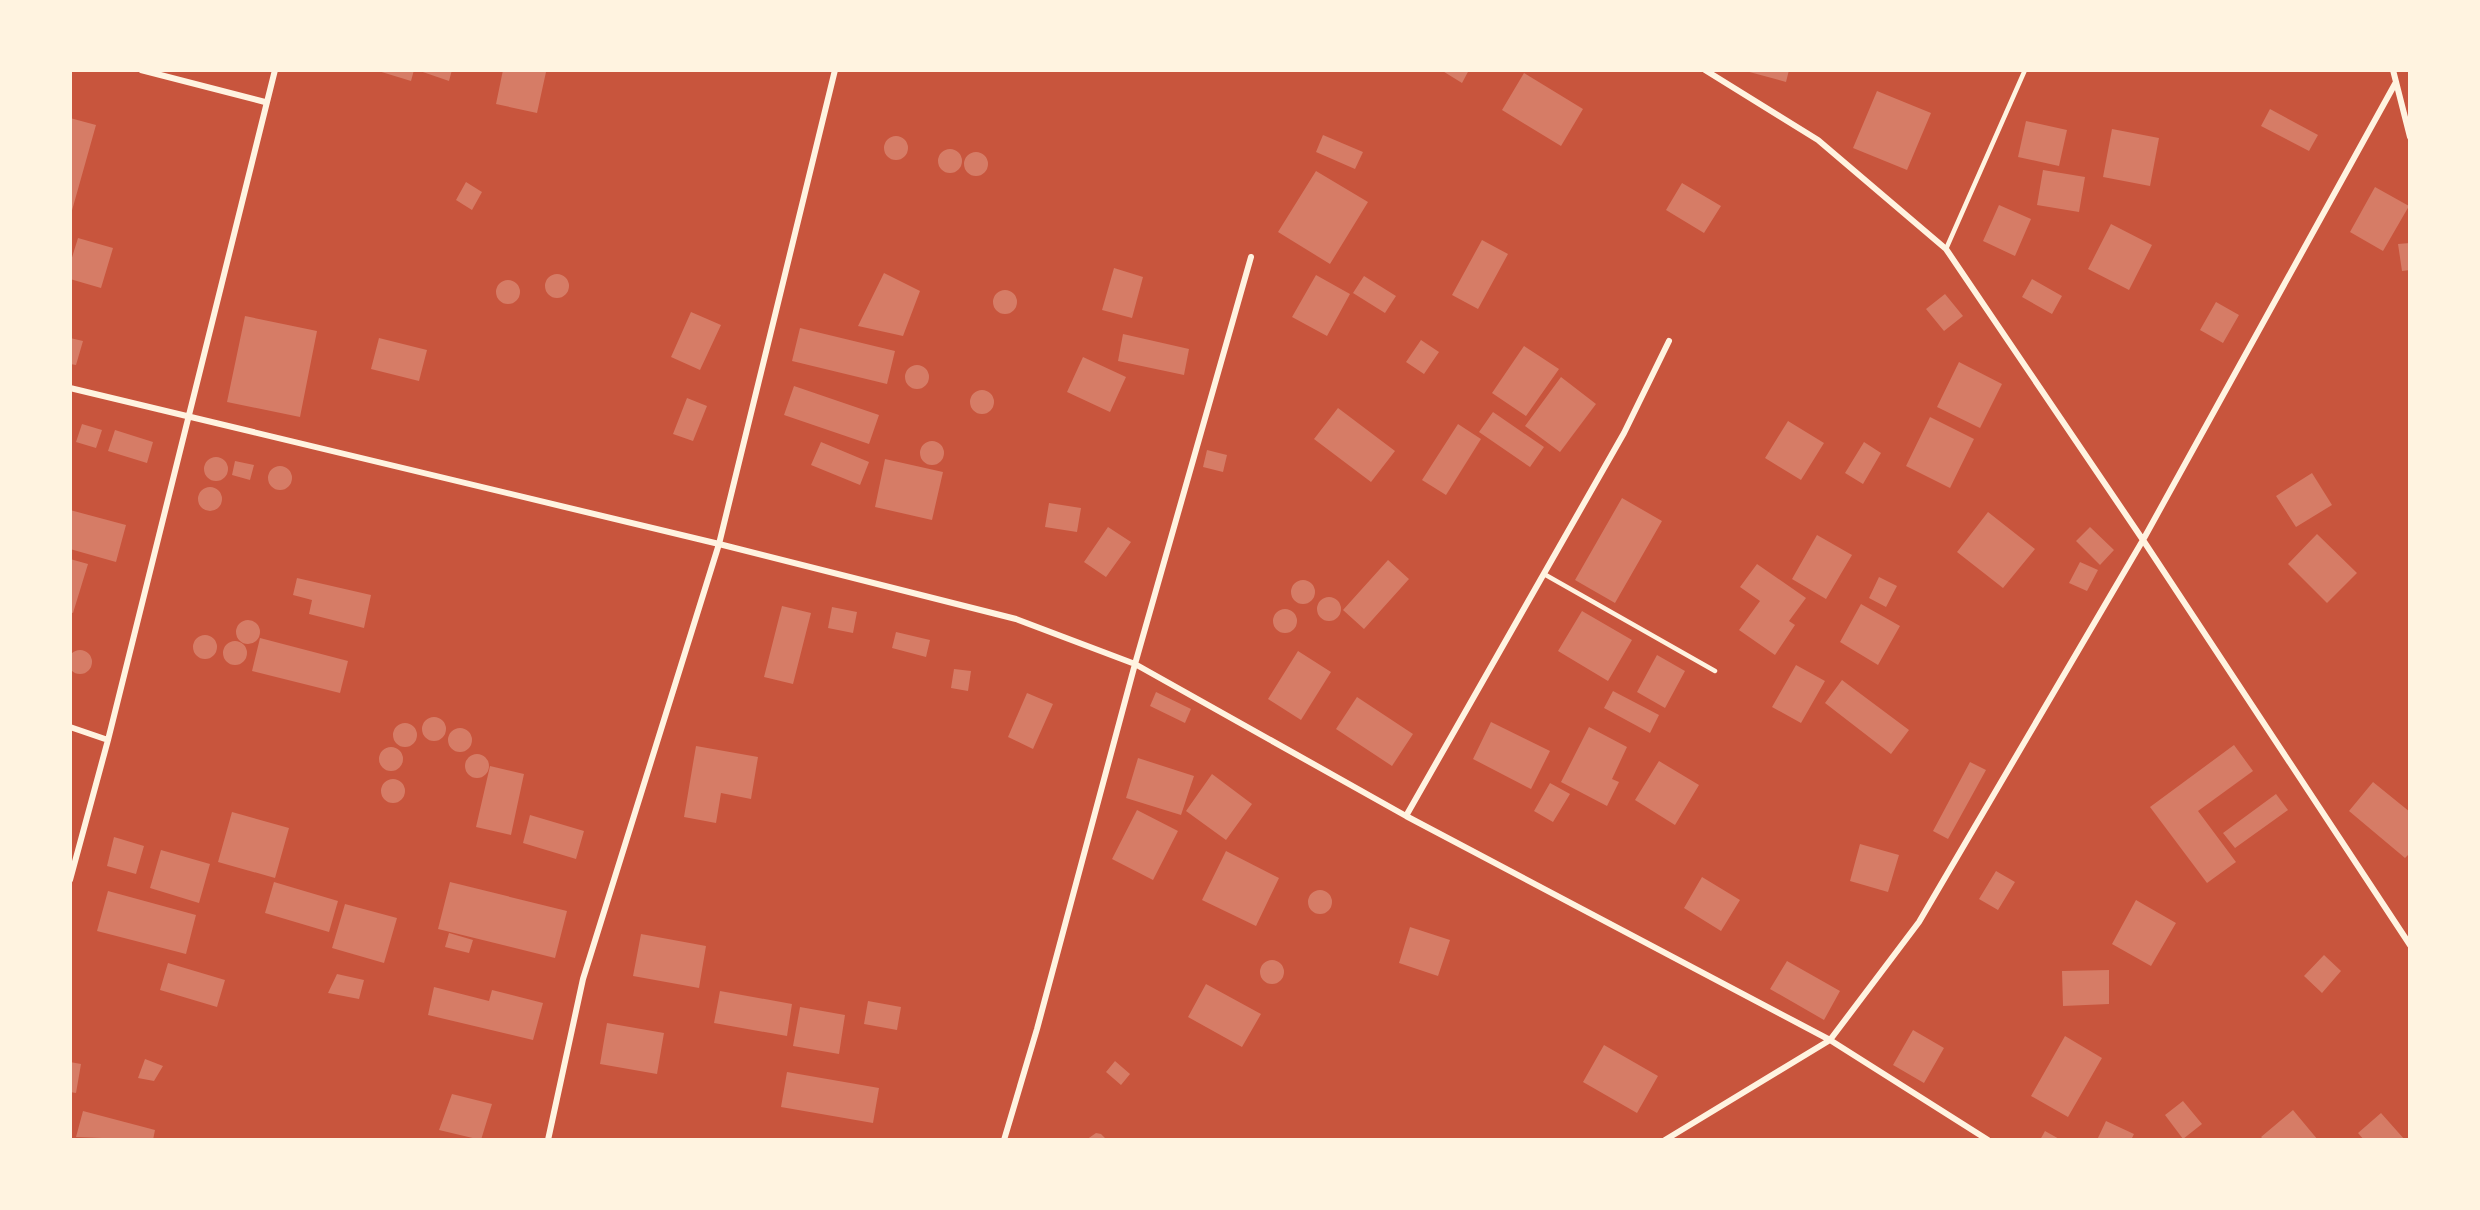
<svg xmlns="http://www.w3.org/2000/svg" width="2480" height="1210" viewBox="0 0 2480 1210" font-family="Bitter,serif">
	<style>
		.building { fill: #d67c66 }
		.lines { fill: none; stroke-linecap: round; stroke-linejoin: round }
		.service { stroke: #fff3e0; stroke-width: 4.5 }
		.minor { stroke: #fff3e0; stroke-width: 6 }
	</style>
	<rect width="100%" height="100%" fill="#c8553d"/>
	<!-- building -->
	<path class="building" d="M 375,70 L 414,70 L 411,81 Z
		M 417,70 L 452,70 L 449,81 Z
		M 503,70 L 546,72 L 537,113 L 496,104 Z
		M 1441,70 L 1469,70 L 1462,83 Z
		M 1742,70 L 1789,70 L 1786,82 Z
		M 1524,73 L 1583,109 L 1561,146 L 1502,110 Z
		M 1877,91 L 1931,113 L 1907,170 L 1853,148 Z
		M 2270,109 L 2318,135 L 2309,151 L 2261,126 Z
		M 70,118 L 96,125 L 71,214 L 70,214 Z
		M 2026,121 L 2067,130 L 2059,166 L 2018,157 Z
		M 2112,129 L 2159,138 L 2150,186 L 2103,177 Z
		M 1323,135 L 1363,152 L 1355,169 L 1316,152 Z
		M884 148a12 12 0 1 1 24 0a12 12 0 1 1-24 0Z
		M938 161a12 12 0 1 1 24 0a12 12 0 1 1-24 0Z
		M964 164a12 12 0 1 1 24 0a12 12 0 1 1-24 0Z
		M 2043,170 L 2085,177 L 2079,212 L 2037,205 Z
		M 1316,171 L 1368,202 L 1330,264 L 1278,232 Z
		M 466,182 L 482,192 L 472,210 L 456,200 Z
		M 1682,183 L 1721,206 L 1704,233 L 1666,210 Z
		M 2375,187 L 2409,206 L 2383,251 L 2350,232 Z
		M 1999,205 L 2031,219 L 2015,256 L 1983,241 Z
		M 2111,224 L 2152,245 L 2129,290 L 2088,269 Z
		M 78,238 L 113,248 L 101,288 L 70,279 L 70,264 Z
		M 1482,240 L 1508,254 L 1478,309 L 1452,295 Z
		M 2410,243 L 2410,270 L 2402,271 L 2398,244 Z
		M 1114,268 L 1143,277 L 1132,318 L 1102,310 Z
		M 884,273 L 920,291 L 903,336 L 858,326 Z
		M545 286a12 12 0 1 1 24 0a12 12 0 1 1-24 0Z
		M 1316,275 L 1350,294 L 1327,336 L 1292,317 Z
		M 1364,276 L 1396,296 L 1385,313 L 1353,293 Z
		M 2032,279 L 2062,296 L 2052,314 L 2022,297 Z
		M496 292a12 12 0 1 1 24 0a12 12 0 1 1-24 0Z
		M993 302a12 12 0 1 1 24 0a12 12 0 1 1-24 0Z
		M 1945,294 L 1963,316 L 1944,331 L 1926,309 Z
		M 2216,302 L 2239,315 L 2223,343 L 2200,330 Z
		M 691,312 L 721,325 L 700,370 L 671,357 Z
		M 245,316 L 317,331 L 300,417 L 227,402 Z
		M 800,328 L 895,351 L 887,384 L 792,361 Z
		M 1123,334 L 1189,349 L 1184,375 L 1118,361 Z
		M 70,338 L 83,341 L 76,365 L 70,364 Z
		M 379,338 L 427,350 L 419,381 L 371,369 Z
		M 1421,340 L 1439,352 L 1424,374 L 1406,362 Z
		M 1524,346 L 1559,369 L 1526,416 L 1492,393 Z
		M 1083,357 L 1126,377 L 1110,412 L 1067,392 Z
		M 1959,362 L 2002,384 L 1980,428 L 1937,407 Z
		M905 377a12 12 0 1 1 24 0a12 12 0 1 1-24 0Z
		M 1561,377 L 1596,404 L 1560,452 L 1525,426 Z
		M 794,386 L 879,415 L 869,444 L 784,415 Z
		M970 402a12 12 0 1 1 24 0a12 12 0 1 1-24 0Z
		M 687,398 L 707,406 L 693,441 L 673,434 Z
		M 1338,408 L 1395,451 L 1371,482 L 1314,439 Z
		M 1493,412 L 1544,447 L 1530,467 L 1479,432 Z
		M 1930,417 L 1974,439 L 1950,488 L 1906,466 Z
		M 1788,421 L 1824,443 L 1801,480 L 1765,458 Z
		M 82,424 L 102,430 L 96,448 L 76,442 Z
		M 1458,424 L 1481,439 L 1446,495 L 1422,480 Z
		M 115,430 L 153,442 L 147,463 L 108,451 Z
		M920 453a12 12 0 1 1 24 0a12 12 0 1 1-24 0Z
		M 821,442 L 869,462 L 860,485 L 811,465 Z
		M 1864,442 L 1881,453 L 1863,484 L 1845,473 Z
		M 1207,450 L 1227,455 L 1223,472 L 1203,467 Z
		M204 469a12 12 0 1 1 24 0a12 12 0 1 1-24 0Z
		M 885,459 L 943,472 L 932,520 L 875,507 Z
		M 235,461 L 254,465 L 250,480 L 232,475 Z
		M268 478a12 12 0 1 1 24 0a12 12 0 1 1-24 0Z
		M 2312,473 L 2332,505 L 2296,527 L 2276,496 Z
		M198 499a12 12 0 1 1 24 0a12 12 0 1 1-24 0Z
		M 1622,498 L 1662,521 L 1615,603 L 1575,580 Z
		M 1049,503 L 1081,508 L 1077,532 L 1045,527 Z
		M 70,510 L 126,525 L 116,562 L 70,549 Z
		M 1988,512 L 2035,549 L 2003,588 L 1957,552 Z
		M 1108,527 L 1131,542 L 1106,577 L 1084,562 Z
		M 2090,527 L 2114,550 L 2100,565 L 2076,541 Z
		M 2317,534 L 2357,573 L 2327,603 L 2288,564 Z
		M 1817,535 L 1852,555 L 1826,599 L 1792,579 Z
		M 70,559 L 88,564 L 73,613 L 70,612 Z
		M 1388,560 L 1409,579 L 1364,629 L 1343,610 Z
		M 2080,562 L 2098,570 L 2087,591 L 2069,583 Z
		M 1757,564 L 1806,598 L 1789,621 L 1795,625 L 1775,655 L 1739,630 L 1760,601 L 1740,587 Z
		M 1879,577 L 1897,586 L 1886,607 L 1869,598 Z
		M 297,578 L 371,595 L 364,628 L 309,614 L 312,600 L 293,595 Z
		M1291 592a12 12 0 1 1 24 0a12 12 0 1 1-24 0Z
		M1317 609a12 12 0 1 1 24 0a12 12 0 1 1-24 0Z
		M 1861,604 L 1900,626 L 1878,665 L 1840,642 Z
		M 782,606 L 811,613 L 793,684 L 764,677 Z
		M 832,607 L 857,612 L 853,633 L 828,628 Z
		M1273 621a12 12 0 1 1 24 0a12 12 0 1 1-24 0Z
		M 1582,611 L 1632,640 L 1608,681 L 1558,651 Z
		M236 632a12 12 0 1 1 24 0a12 12 0 1 1-24 0Z
		M 896,632 L 930,640 L 926,657 L 892,648 Z
		M193 647a12 12 0 1 1 24 0a12 12 0 1 1-24 0Z
		M 260,638 L 348,661 L 340,693 L 252,671 Z
		M223 653a12 12 0 1 1 24 0a12 12 0 1 1-24 0Z
		M68 662a12 12 0 1 1 24 0a12 12 0 1 1-24 0Z
		M 1298,651 L 1331,672 L 1301,720 L 1268,699 Z
		M 1657,655 L 1685,671 L 1665,708 L 1637,692 Z
		M 1796,665 L 1825,681 L 1801,723 L 1772,707 Z
		M 954,669 L 971,671 L 968,691 L 951,688 Z
		M 1842,680 L 1909,730 L 1891,754 L 1825,703 Z
		M 1613,691 L 1659,715 L 1650,733 L 1604,708 Z
		M 1156,692 L 1191,709 L 1185,723 L 1150,706 Z
		M 1027,693 L 1053,704 L 1033,749 L 1008,737 Z
		M 1357,697 L 1413,734 L 1392,766 L 1336,729 Z
		M422 729a12 12 0 1 1 24 0a12 12 0 1 1-24 0Z
		M 1491,722 L 1550,751 L 1531,789 L 1473,759 Z
		M393 735a12 12 0 1 1 24 0a12 12 0 1 1-24 0Z
		M 1589,727 L 1627,747 L 1612,779 L 1619,782 L 1607,806 L 1561,782 Z
		M448 740a12 12 0 1 1 24 0a12 12 0 1 1-24 0Z
		M 2234,745 L 2253,771 L 2198,811 L 2236,862 L 2207,883 L 2150,807 Z
		M 696,746 L 758,757 L 751,799 L 721,793 L 716,823 L 684,817 Z
		M379 759a12 12 0 1 1 24 0a12 12 0 1 1-24 0Z
		M465 766a12 12 0 1 1 24 0a12 12 0 1 1-24 0Z
		M 1138,758 L 1194,776 L 1181,815 L 1126,798 Z
		M 1659,761 L 1699,785 L 1675,825 L 1635,800 Z
		M 1970,762 L 1986,770 L 1948,839 L 1933,831 Z
		M 490,766 L 524,774 L 511,835 L 476,827 Z
		M 1212,774 L 1252,804 L 1226,840 L 1186,811 Z
		M381 791a12 12 0 1 1 24 0a12 12 0 1 1-24 0Z
		M 2373,782 L 2410,812 L 2410,853 L 2405,858 L 2349,811 Z
		M 1550,783 L 1570,794 L 1553,822 L 1534,811 Z
		M 2276,794 L 2288,810 L 2235,848 L 2223,833 Z
		M 1137,810 L 1178,831 L 1153,880 L 1112,859 Z
		M 232,812 L 289,828 L 275,878 L 218,862 Z
		M 530,815 L 584,831 L 576,859 L 523,843 Z
		M 114,837 L 144,846 L 136,874 L 107,866 Z
		M 1860,844 L 1899,855 L 1888,892 L 1850,881 Z
		M 161,850 L 210,864 L 199,903 L 150,888 Z
		M 1226,851 L 1279,878 L 1256,926 L 1202,900 Z
		M 1996,871 L 2015,882 L 1998,910 L 1979,899 Z
		M 1702,877 L 1740,900 L 1721,931 L 1684,908 Z
		M 274,882 L 338,901 L 329,932 L 265,913 Z
		M 450,882 L 567,911 L 555,958 L 438,929 Z
		M1308 902a12 12 0 1 1 24 0a12 12 0 1 1-24 0Z
		M 108,891 L 196,915 L 186,954 L 97,931 Z
		M 2136,900 L 2176,923 L 2151,966 L 2112,944 Z
		M 345,904 L 397,918 L 384,963 L 332,948 Z
		M 1410,927 L 1450,940 L 1438,976 L 1399,963 Z
		M 449,933 L 473,940 L 469,953 L 445,947 Z
		M 641,934 L 706,946 L 699,988 L 633,976 Z
		M 2324,955 L 2341,971 L 2322,993 L 2304,976 Z
		M1260 972a12 12 0 1 1 24 0a12 12 0 1 1-24 0Z
		M 1787,961 L 1840,991 L 1824,1020 L 1770,989 Z
		M 168,963 L 225,980 L 217,1007 L 160,990 Z
		M 2109,970 L 2109,1004 L 2063,1006 L 2062,971 Z
		M 337,974 L 364,980 L 359,999 L 328,993 Z
		M 1206,984 L 1261,1014 L 1242,1047 L 1188,1017 Z
		M 434,987 L 489,1001 L 492,990 L 543,1003 L 533,1040 L 428,1015 Z
		M 720,991 L 792,1004 L 787,1036 L 714,1023 Z
		M 868,1001 L 901,1007 L 897,1030 L 864,1024 Z
		M 800,1007 L 845,1015 L 839,1054 L 793,1046 Z
		M 607,1023 L 664,1033 L 657,1074 L 600,1064 Z
		M 1913,1030 L 1944,1048 L 1924,1083 L 1893,1065 Z
		M 2065,1036 L 2102,1058 L 2068,1117 L 2031,1096 Z
		M 1604,1045 L 1658,1076 L 1637,1113 L 1583,1082 Z
		M 145,1059 L 163,1066 L 154,1081 L 138,1078 Z
		M 1115,1061 L 1130,1074 L 1121,1085 L 1106,1072 Z
		M 70,1062 L 81,1064 L 76,1093 L 70,1092 Z
		M 787,1072 L 879,1088 L 873,1123 L 781,1107 Z
		M 452,1094 L 492,1104 L 481,1140 L 439,1130 Z
		M 2183,1101 L 2202,1124 L 2183,1139 L 2165,1115 Z
		M 2293,1110 L 2318,1140 L 2264,1140 L 2261,1137 Z
		M 83,1111 L 155,1130 L 153,1140 L 76,1137 Z
		M 2381,1113 L 2405,1140 L 2364,1140 L 2358,1133 Z
		M 2106,1121 L 2134,1134 L 2131,1140 L 2097,1140 Z
		M 2045,1131 L 2061,1140 L 2040,1140 Z
		M 1096,1133 L 1101,1134 L 1107,1140 L 1086,1140 Z"/>
	<g class="lines">
		<!-- service -->
		<path class="service" d="M 1946,249 L 2025,70
			M 1544,574 L 1715,671"/>
		<!-- minor -->
		<path class="minor" d="M 141,70 L 265,102
			M 1705,70 L 1818,140 L 1946,249 L 2143,540 L 2410,945
			M 2393,70 L 2410,137
			M 70,388 L 719,544 L 1016,619 L 1135,664 L 1406,816 L 1830,1040 L 1988,1140
			M 70,727 L 108,740
			M 1406,816 L 1624,433 L 1669,341
			M 70,880 L 108,740 L 275,70
			M 548,1140 L 583,979 L 719,544 L 835,70
			M 1004,1140 L 1037,1029 L 1135,664 L 1251,257
			M 1665,1140 L 1830,1040 L 1919,922 L 2143,540 L 2396,82"/>
	</g>
	<!-- border -->
	<rect width="2480" height="1210" fill="none" stroke="#fff3e0" stroke-width="144"/>
</svg>
